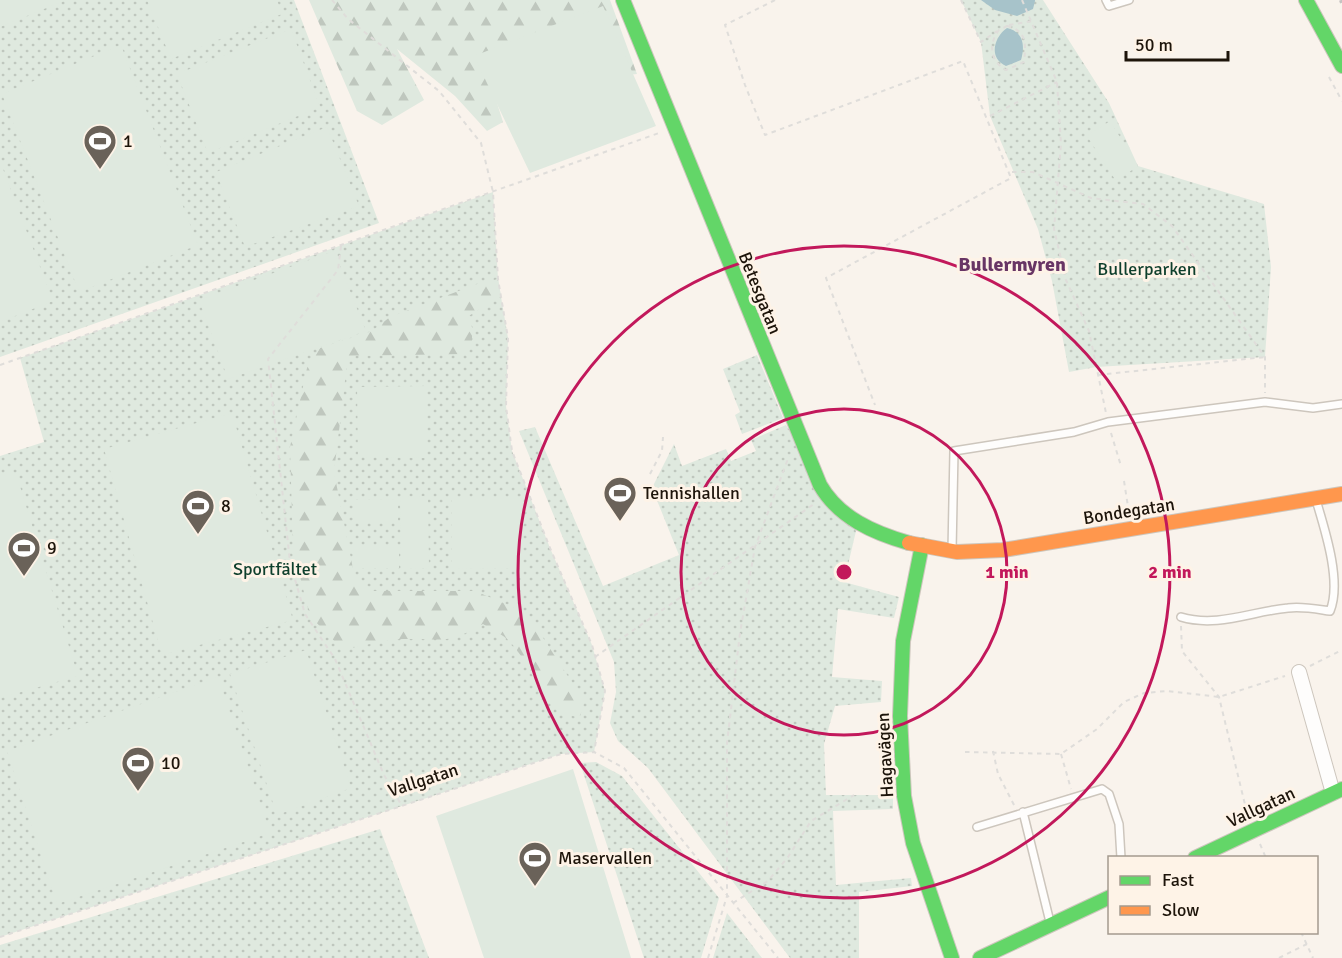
<svg xmlns="http://www.w3.org/2000/svg" width="1342" height="958" viewBox="0 0 1342 958" font-family="Signika,sans-serif">
	<style>
		.grass { fill: url(#grass-dots) }
		.forest { fill: url(#forest-firs) }
		.garden { fill: #dfe9df }
		.water { fill: #a7c3ca }
		.lines { fill: none; stroke-linecap: round; stroke-linejoin: round }
		.lane-casing { stroke: #cdc6bd; stroke-width: 10 }
		.street-casing { stroke: #cdc6bd; stroke-width: 16 }
		.fast-casing { stroke: #cdc6bd; stroke-width: 16 }
		.slow-casing { stroke: #cdc6bd; stroke-width: 16 }
		.path { stroke: #dfddda; stroke-width: 2; stroke-dasharray: 4.5 4.5; stroke-linecap: butt }
		.lane { stroke: #fefdfc; stroke-width: 7 }
		.street { stroke: #fefdfc; stroke-width: 14 }
		.fast { stroke: #63d668; stroke-width: 14 }
		.slow { stroke: #ff974d; stroke-width: 14 }
		.rail { stroke: #c5c3c1; stroke-width: 4; stroke-dasharray: 3 6; stroke-linecap: butt }
		.ring { fill: none; stroke: #c2185b; stroke-width: 3 }
		.labels { text-anchor: middle; stroke-width: 6; stroke-linejoin: round; paint-order: stroke }
		.poi-label { font-size: 18px; fill: #1d140a; stroke: #fef3e7; text-anchor: start }
		.park-label { font-size: 18px; fill: #0e3f2c; stroke: #fef3e7 }
		.street-label { font-size: 18px; fill: #1d140a; stroke: #fef3e7 }
		.neighbourhood-label { font-size: 20px; font-weight: bold; fill: #683565; stroke: #fef3e7 }
		.centre { fill: #c2185b; stroke: #fef3e7; stroke-width: 3 }
		.ring-label { font-size: 18px; text-anchor: middle; font-weight: bold; fill: #c2185b; stroke: #fef3e7; stroke-width: 6; stroke-linejoin: round; paint-order: stroke }
	</style>
	<defs>
		<pattern id="grass-dots" width="8" height="8" patternUnits="userSpaceOnUse" patternTransform="scale(1.5)"><rect width="8" height="8" fill="#dfe9df"/><path d="M2 2h.1M6 6h.1" fill="none" stroke="#bfc7be" stroke-width="1.8" stroke-linecap="round"/></pattern>
		<pattern id="forest-firs" width="22" height="20" patternUnits="userSpaceOnUse" patternTransform="scale(1.5)"><rect width="22" height="20" fill="#dfe9df"/><path d="M5 1l3.5 6h-7zM16 11l3.5 6h-7z" fill="#bfc7be"/></pattern>
	</defs>
	<rect width="100%" height="100%" fill="#f9f3ec"/>
	<!-- grass -->
	<path class="grass" d="M 0,0 L 294,0 L 379,223 L 0,357 Z
		M 961,0 L 1043,0 L 1109,103 L 1138,166 L 1264,204 L 1271,267 L 1265,357 L 1096,367 L 1069,372 L 1052,281 L 1038,229 L 990,116 L 981,42 Z
		M 493,192 L 498,279 L 508,338 L 506,406 L 512,451 L 550,548 L 592,645 L 605,691 L 594,752 L 561,754 L 0,937 L 0,456 L 44,442 L 20,358 Z
		M 757,355 L 783,418 L 742,434 L 735,415 L 740,412 L 723,369 Z
		M 786,425 L 856,531 L 844,582 L 899,597 L 894,618 L 838,609 L 832,677 L 882,681 L 881,702 L 835,706 L 824,744 L 826,795 L 893,795 L 893,809 L 833,811 L 836,885 L 911,878 L 912,886 L 859,892 L 859,958 L 790,958 L 648,768 L 618,741 L 610,723 L 616,692 L 614,662 L 519,431 L 535,427 L 603,586 L 679,555 L 652,488 L 674,444 L 682,466 L 726,449 L 731,461 L 756,451 L 751,440 Z
		M 596,762 L 622,776 L 719,898 L 701,958 L 644,958 L 580,763 Z
		M 380,829 L 429,958 L 0,958 L 0,945 Z
		M 727,913 L 762,958 L 713,958 Z"/>
	<!-- forest -->
	<path class="forest" d="M 309,0 L 610,0 L 637,74 L 608,77 L 483,59 L 503,122 L 487,131 L 455,96 L 397,49 L 424,100 L 382,125 L 357,111 Z
		M 498,279 L 501,296 L 467,317 L 472,327 L 472,344 L 462,354 L 348,356 L 334,472 L 354,574 L 373,591 L 475,591 L 527,613 L 584,701 L 580,717 C 541,714 533,662 507,639 C 500,633 490,629 483,624 C 445,646 442,638 403,639 C 383,640 362,646 343,650 L 310,616 L 293,549 L 290,447 L 307,368 L 320,348 L 372,331 L 390,317 L 477,284 Z"/>
	<!-- garden -->
	<path class="garden" d="M 0,0 L 66,0 L 0,27 Z
		M 147,0 L 277,0 L 282,14 L 171,59 Z
		M 603,6 L 656,126 L 530,173 L 474,56 Z
		M 291,29 L 320,107 L 208,153 L 177,74 Z
		M 121,45 L 198,245 L 79,292 L 2,94 Z
		M 1110,121 L 1138,166 L 1116,181 L 1087,136 Z
		M 327,127 L 359,206 L 245,247 L 216,172 Z
		M 0,161 L 53,301 L 0,322 Z
		M 334,251 L 366,331 L 228,379 L 199,300 Z
		M 427,386 L 427,458 L 358,457 L 357,387 Z
		M 232,413 L 293,620 L 162,655 L 104,449 Z
		M 16,473 L 78,676 L 0,698 L 0,477 Z
		M 428,496 L 429,568 L 401,569 L 400,497 Z
		M 452,498 L 521,498 L 521,568 L 452,569 Z
		M 398,499 L 398,523 L 354,523 L 354,500 Z
		M 355,545 L 399,545 L 399,568 L 355,568 Z
		M 306,650 L 351,788 L 277,815 L 230,674 Z
		M 218,677 L 270,833 L 57,904 L 7,751 Z
		M 573,769 L 631,958 L 484,958 L 436,816 Z"/>
	<!-- water -->
	<path class="water" d="M 981,0 L 1035,0 L 1035,1 L 1033,9 L 1017,16 L 995,10 Z
		M 1007,28 C 1024,32 1025,46 1021,60 L 1006,66 C 988,58 994,37 1007,28 Z"/>
	<g class="lines">
		<defs>
			<path id="lane" d="M 1106,0 L 1109,6 L 1129,0
				M 952,551 L 954,451 L 1074,432 L 1108,422 L 1265,402 L 1313,408 L 1342,404
				M 1181,617 C 1217,628 1253,611 1288,608 C 1302,606 1316,609 1330,611 C 1342,582 1325,530 1316,500
				M 1023,812 L 1050,922
				M 977,827 L 1102,789 L 1109,794 L 1119,824 L 1121,858"/>
			<path id="street" d="M 1299,672 L 1333,793"/>
			<path id="fast" d="M 623,0 L 820,485 C 839,518 874,533 909,543
				M 1306,0 L 1342,66
				M 922,545 L 903,641 L 900,716 L 904,796 L 913,843 L 952,958
				M 1195,858 L 1342,789
				M 980,958 L 1110,897"/>
			<path id="slow" d="M 909,543 L 957,552 L 1003,550 L 1342,494"/>
		</defs>
		<!-- lane casing -->
		<use href="#lane" class="lane-casing"/>
		<!-- street casing -->
		<use href="#street" class="street-casing"/>
		<!-- fast casing -->
		<use href="#fast" class="fast-casing"/>
		<!-- slow casing -->
		<use href="#slow" class="slow-casing"/>
		<!-- path -->
		<path class="path" d="M 332,0 L 348,19 L 439,91 L 481,143 L 493,192 L 498,279 L 508,338 L 506,406 L 512,451 L 550,548 L 592,645 L 605,691 L 594,752
			M 775,0 L 725,25 L 745,85 L 765,135 L 963,61 L 1011,178 L 826,278 L 875,405
			M 961,0 L 981,42 L 997,31
			M 1022,0 L 1057,82 L 1061,144 L 1054,229 L 1066,280 L 1089,331 L 1106,413
			M 1009,25 L 1033,21
			M 1007,26 C 1027,30 1026,45 1024,62 L 1006,70 C 990,61 988,44 999,30 Z
			M 1329,77 L 1342,101
			M 990,116 L 1057,82
			M 1012,172 L 1033,172 L 1091,198 L 1143,204 L 1172,226 L 1265,357 L 1265,393
			M 341,246 L 338,270 L 268,359 L 290,562 L 305,614 L 335,659 L 384,775 L 402,806
			M 0,365 L 659,133
			M 1098,375 L 1265,357
			M 1111,433 L 1121,466
			M 650,474 L 662,451 L 663,437
			M 1124,481 L 1129,513
			M 1181,626 L 1182,651 L 1219,697 L 1248,817
			M 595,657 L 814,504
			M 1310,666 L 1342,650
			M 993,751 L 998,774 L 1015,807
			M 965,752 L 1061,754 L 1097,729 L 1124,702 L 1144,693 L 1167,691 L 1219,697 L 1285,676
			M 1061,754 L 1071,789
			M 1260,844 L 1266,858
			M 733,903 L 768,881 L 788,857 L 811,821 L 854,795
			M 1301,932 L 1313,958
			M 0,937 L 561,754 L 594,752 L 624,768 L 778,958
			M 708,958 L 727,896 L 727,743 L 740,633 L 755,547 L 789,456
			M 1279,958 L 1307,944"/>
		<!-- lane -->
		<use href="#lane" class="lane"/>
		<!-- street -->
		<use href="#street" class="street"/>
		<!-- fast -->
		<use href="#fast" class="fast"/>
		<!-- slow -->
		<use href="#slow" class="slow"/>
		<!-- rail -->
		<path class="rail" d="M 1341,0 L 1342,3"/>
	</g>
	<!-- distance rings -->
	<g class="ring">
		<circle cx="844" cy="572" r="163"/>
		<circle cx="844" cy="572" r="326"/>
	</g>
	<!-- icons -->
	<defs>
		<symbol id="stadium-pin" viewBox="-11 -11 22 30"><path d="M0 17L-7.5 6A9.5 9.5 0 1 1 7.5 6Z" fill="#6a6259" stroke="#fef3e7"/><path d="M0-5a6.5 5 0 1 0 0 10a6.5 5 0 1 0 0-10ZM-3.5-1.8h7v3.6h-7Z" fill="#fff"/></symbol>
	</defs>
	<g fill-rule="evenodd">
		<use href="#stadium-pin" x="81" y="122" width="38" height="52"/>
		<use href="#stadium-pin" x="601" y="474" width="38" height="52"/>
		<use href="#stadium-pin" x="179" y="487" width="38" height="52"/>
		<use href="#stadium-pin" x="5" y="529" width="38" height="52"/>
		<use href="#stadium-pin" x="119" y="744" width="38" height="52"/>
		<use href="#stadium-pin" x="516" y="839" width="38" height="52"/>
	</g>
	<g class="labels">
		<!-- poi labels -->
		<g class="poi-label">
			<text x="123" y="147">1</text>
			<text x="643" y="499">Tennishallen</text>
			<text x="221" y="512">8</text>
			<text x="47" y="554">9</text>
			<text x="161" y="769">10</text>
			<text x="558" y="864">Maservallen</text>
		</g>
		<!-- park labels -->
		<g class="park-label">
			<text x="1147" y="275">Bullerparken</text>
			<text x="275" y="575">Sportfältet</text>
		</g>
		<!-- street labels -->
		<g class="street-label">
			<text transform="translate(760 293) rotate(68)" y="6">Betesgatan</text>
			<text transform="translate(1129 511) rotate(-9)" y="6">Bondegatan</text>
			<text transform="translate(885 755) rotate(-93)" y="6">Hagavägen</text>
			<text transform="translate(423 780) rotate(-18)" y="6">Vallgatan</text>
			<text transform="translate(1261 807) rotate(-25)" y="6">Vallgatan</text>
		</g>
		<!-- neighbourhood labels -->
		<g class="neighbourhood-label">
			<text x="1012" y="271">Bullermyren</text>
		</g>
	</g>
	<circle cx="844" cy="572" r="9" class="centre"/>
	<g class="ring-label">
		<text x="1007" y="578">1 min</text>
		<text x="1170" y="578">2 min</text>
	</g>
	<!-- legend -->
	<rect x="1108" y="856" width="210" height="78" fill="#fef3e7" stroke="#a49a8f" stroke-width="1.5"/>
	<rect x="1120" y="876" width="30" height="9" fill="#63d668" stroke="#a49a8f" stroke-width="1.5"/>
	<text x="1162" y="886" font-size="18" fill="#1d140a">Fast</text>
	<rect x="1120" y="906" width="30" height="9" fill="#ff974d" stroke="#a49a8f" stroke-width="1.5"/>
	<text x="1162" y="916" font-size="18" fill="#1d140a">Slow</text>
	<!-- scale -->
	<path d="M1126 51v9h102v-9" fill="none" stroke="#1d140a" stroke-width="3"/>
	<text x="1135" y="51" font-size="18" fill="#1d140a" stroke="#fef3e7" stroke-width="4.5" paint-order="stroke">50 m</text>
</svg>
